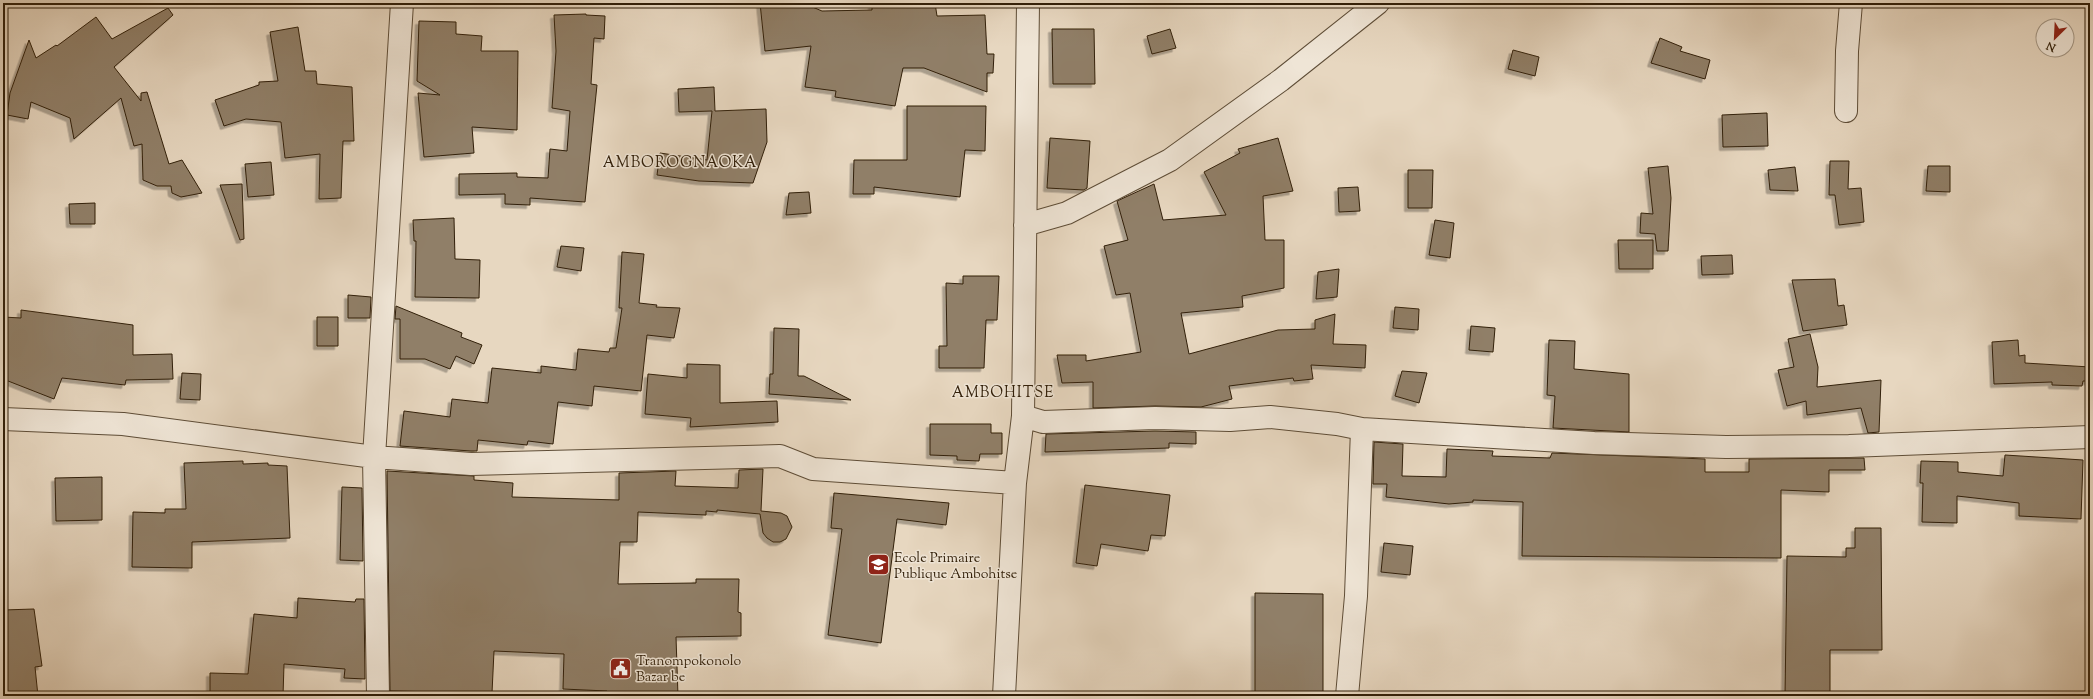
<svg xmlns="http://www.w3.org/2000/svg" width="2093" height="699" viewBox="0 0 2093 699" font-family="'Sorts Mill Goudy',serif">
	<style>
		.building { fill: #907f68; stroke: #311f09; filter: url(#shadow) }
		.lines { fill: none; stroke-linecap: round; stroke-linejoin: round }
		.minor-casing { stroke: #5e4d37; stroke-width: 24 }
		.minor { stroke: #efe5d6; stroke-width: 22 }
		.labels { text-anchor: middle; stroke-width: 3; stroke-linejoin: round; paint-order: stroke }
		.poi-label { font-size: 14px; fill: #311f09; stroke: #efe5d6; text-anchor: start }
		.neighbourhood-label { font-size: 15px; letter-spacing: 1px; fill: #311f09; stroke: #efe5d6 }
	</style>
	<defs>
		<filter id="shadow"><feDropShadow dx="-3.5" dy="3.5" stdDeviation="0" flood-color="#0004"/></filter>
	</defs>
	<rect width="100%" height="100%" fill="#e7d7c0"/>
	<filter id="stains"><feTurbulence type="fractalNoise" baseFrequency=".005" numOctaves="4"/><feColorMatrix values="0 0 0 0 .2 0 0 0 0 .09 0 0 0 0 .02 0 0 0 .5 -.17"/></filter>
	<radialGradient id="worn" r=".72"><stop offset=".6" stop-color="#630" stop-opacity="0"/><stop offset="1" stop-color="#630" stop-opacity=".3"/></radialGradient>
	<!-- building -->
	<path class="building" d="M 760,3 L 803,3 L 822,11 L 872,10 L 872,3 L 935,3 L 937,16 L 985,15 L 987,54 L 994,54 L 993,73 L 987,73 L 987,92 L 924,68 L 903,68 L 895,106 L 835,97 L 836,91 L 805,87 L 811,46 L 765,51 Z
		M 168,8 L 173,15 L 114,67 L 141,101 L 141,93 L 147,92 L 169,164 L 182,160 L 202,193 L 181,197 L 172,193 L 171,186 L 157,186 L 143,180 L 142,144 L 134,146 L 121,98 L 74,139 L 70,118 L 31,102 L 28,119 L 7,115 L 10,93 L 29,40 L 36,58 L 56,45 L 57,46 L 96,17 L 112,39 Z
		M 586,14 L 586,15 L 605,16 L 604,39 L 594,38 L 591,84 L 597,85 L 585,202 L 530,198 L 530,205 L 505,204 L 505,194 L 459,195 L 459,174 L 517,173 L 517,177 L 548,178 L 550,149 L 567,151 L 570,111 L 552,108 L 556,51 L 554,15 Z
		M 419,21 L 456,22 L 456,34 L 482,36 L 481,51 L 518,51 L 517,130 L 472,127 L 474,153 L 424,157 L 418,93 L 440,95 L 417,81 Z
		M 298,27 L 305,71 L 316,71 L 317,84 L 352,87 L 354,141 L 343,141 L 341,198 L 319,199 L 320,154 L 285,158 L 281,122 L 246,119 L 224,126 L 215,100 L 259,85 L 259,82 L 278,81 L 270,32 Z
		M 1052,29 L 1094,29 L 1095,84 L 1053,84 Z
		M 1170,29 L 1176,48 L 1152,54 L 1147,36 Z
		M 1660,38 L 1682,47 L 1680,51 L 1710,60 L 1705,79 L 1651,63 Z
		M 1513,50 L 1539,57 L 1535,76 L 1508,69 Z
		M 714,87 L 715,111 L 766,109 L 767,142 L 753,183 L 699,181 L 657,175 L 660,153 L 707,160 L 712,111 L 679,112 L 678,89 Z
		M 907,106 L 986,106 L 985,151 L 965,150 L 960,197 L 874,187 L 874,194 L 853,194 L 854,160 L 907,160 Z
		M 1767,113 L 1768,146 L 1723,147 L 1722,115 Z
		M 1050,138 L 1090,141 L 1087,188 L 1084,190 L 1047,188 Z
		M 1278,138 L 1293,191 L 1263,196 L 1265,240 L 1284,240 L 1284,288 L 1242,296 L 1243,307 L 1181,313 L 1189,354 L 1278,330 L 1315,329 L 1315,320 L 1335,314 L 1333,344 L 1366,345 L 1365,368 L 1311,365 L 1313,379 L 1294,381 L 1293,378 L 1229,386 L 1232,399 L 1201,407 L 1155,406 L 1093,408 L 1093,382 L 1062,383 L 1057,355 L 1086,355 L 1086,361 L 1141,352 L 1130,293 L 1116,295 L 1104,246 L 1128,240 L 1117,201 L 1154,184 L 1163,220 L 1226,215 L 1204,172 L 1240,153 L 1238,149 Z
		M 1830,161 L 1849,161 L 1848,189 L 1861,188 L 1864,222 L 1839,225 L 1835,195 L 1829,195 Z
		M 271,162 L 274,195 L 248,197 L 245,164 Z
		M 1668,166 L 1671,198 L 1668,251 L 1657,251 L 1655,234 L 1640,233 L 1641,213 L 1653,214 L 1648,168 Z
		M 1928,166 L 1950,166 L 1950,192 L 1926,191 Z
		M 1795,167 L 1798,191 L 1770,190 L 1768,170 Z
		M 1408,170 L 1433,170 L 1432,208 L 1408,208 Z
		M 242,184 L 244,239 L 240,240 L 220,185 Z
		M 1358,187 L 1360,211 L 1339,212 L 1338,188 Z
		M 809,192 L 811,213 L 786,215 L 789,193 Z
		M 95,203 L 95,224 L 70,224 L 69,204 Z
		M 454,218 L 455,259 L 480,260 L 479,298 L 415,297 L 416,241 L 414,241 L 413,220 Z
		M 1435,220 L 1454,223 L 1450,258 L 1429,255 Z
		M 1618,240 L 1653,240 L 1653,269 L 1619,269 Z
		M 561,246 L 584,248 L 581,271 L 557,267 Z
		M 622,252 L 644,254 L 639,303 L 657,305 L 656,307 L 680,308 L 674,338 L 647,335 L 641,391 L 594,386 L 592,406 L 558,402 L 553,444 L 528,441 L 527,445 L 478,440 L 477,451 L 471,451 L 400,446 L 404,411 L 450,417 L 452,399 L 488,403 L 492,368 L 541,373 L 541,366 L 576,370 L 578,349 L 609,352 L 610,348 L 616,348 L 622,308 L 619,308 Z
		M 1732,255 L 1733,274 L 1702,275 L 1701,256 Z
		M 1339,269 L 1337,297 L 1316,299 L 1318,272 Z
		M 963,276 L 999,276 L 997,320 L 986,320 L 984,368 L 939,368 L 939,346 L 947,346 L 946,283 L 963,284 Z
		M 1835,279 L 1838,306 L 1844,305 L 1847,325 L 1803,331 L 1792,280 Z
		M 348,295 L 371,297 L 370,318 L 348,318 Z
		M 396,306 L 462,333 L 461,337 L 482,345 L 474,364 L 456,356 L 450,369 L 425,359 L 400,359 L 400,319 L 395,319 Z
		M 1395,307 L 1419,309 L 1418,330 L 1393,328 Z
		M 21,310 L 133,325 L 133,355 L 172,354 L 173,379 L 126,380 L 125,385 L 62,378 L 54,399 L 3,379 L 3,317 L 21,318 Z
		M 317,317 L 338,317 L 338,346 L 317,346 Z
		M 1471,326 L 1495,328 L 1493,352 L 1469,350 Z
		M 774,328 L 799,329 L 798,376 L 804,376 L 851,400 L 769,394 L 770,374 L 773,374 Z
		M 1810,334 L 1818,367 L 1817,387 L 1881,380 L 1879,432 L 1868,433 L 1861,408 L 1807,415 L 1806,401 L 1787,406 L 1778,370 L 1794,367 L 1788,339 Z
		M 1549,340 L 1575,341 L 1574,369 L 1629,374 L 1629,432 L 1553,428 L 1555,396 L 1547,395 Z
		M 2018,340 L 2019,356 L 2025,355 L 2025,363 L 2090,367 L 2090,381 L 2083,381 L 2082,386 L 2052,385 L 2052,382 L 1994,384 L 1992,342 Z
		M 687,364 L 720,365 L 720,403 L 777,401 L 778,422 L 690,427 L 691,418 L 645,414 L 648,374 L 687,378 Z
		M 1402,371 L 1427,373 L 1419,403 L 1395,396 Z
		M 182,373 L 201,374 L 200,400 L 180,399 Z
		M 930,424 L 991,424 L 991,433 L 1002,433 L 1002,454 L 980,454 L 979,461 L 957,460 L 957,456 L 930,455 Z
		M 1155,431 L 1196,432 L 1196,444 L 1169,443 L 1169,448 L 1045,452 L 1046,434 Z
		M 1374,442 L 1403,444 L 1402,476 L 1446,477 L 1447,449 L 1493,451 L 1492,456 L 1550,458 L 1552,453 L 1705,459 L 1705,472 L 1749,472 L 1749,459 L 1864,458 L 1865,470 L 1829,470 L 1829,492 L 1781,490 L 1781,558 L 1522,556 L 1523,502 L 1473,500 L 1473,502 L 1449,504 L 1386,497 L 1387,484 L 1373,484 Z
		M 2005,455 L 2083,460 L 2081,519 L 2019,516 L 2019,503 L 1957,496 L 1957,523 L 1922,522 L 1923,483 L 1920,483 L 1921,461 L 1958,462 L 1958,472 L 2003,476 Z
		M 243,461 L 243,464 L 268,463 L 268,465 L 287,466 L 290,538 L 192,542 L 192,568 L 132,567 L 133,512 L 165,513 L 165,509 L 186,509 L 184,463 Z
		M 763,469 L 761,511 L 781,513 L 787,516 L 792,527 L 786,539 L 780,542 L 773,542 L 767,538 L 763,533 L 760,514 L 717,510 L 717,512 L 706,511 L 706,515 L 638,512 L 637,542 L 620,542 L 618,584 L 696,583 L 696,579 L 739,579 L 738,612 L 741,613 L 741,636 L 676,637 L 678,696 L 608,696 L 607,691 L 563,689 L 564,654 L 494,651 L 492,693 L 390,691 L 387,471 L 474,476 L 474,480 L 513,483 L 512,497 L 619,500 L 619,473 L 676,471 L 675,486 L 738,488 L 739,470 Z
		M 102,477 L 102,520 L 56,521 L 55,478 Z
		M 1085,485 L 1170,495 L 1165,536 L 1151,535 L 1148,551 L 1101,544 L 1097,566 L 1076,563 Z
		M 342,487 L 362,488 L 363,561 L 340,560 Z
		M 834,493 L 949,503 L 946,525 L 897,519 L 881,643 L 828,635 L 842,529 L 831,528 Z
		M 1855,528 L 1881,528 L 1882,650 L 1830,650 L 1830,696 L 1785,696 L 1787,556 L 1846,557 L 1846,548 L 1855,548 Z
		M 1384,543 L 1413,546 L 1410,575 L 1381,572 Z
		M 1255,593 L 1323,594 L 1323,696 L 1255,696 Z
		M 298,598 L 355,602 L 356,599 L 364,599 L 365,679 L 344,678 L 345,669 L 284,664 L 283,696 L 210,696 L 210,673 L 248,674 L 254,614 L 297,618 Z
		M 34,609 L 42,666 L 35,667 L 38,696 L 8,696 L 3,662 L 3,610 Z"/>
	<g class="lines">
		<defs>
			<path id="minor" d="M 1846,111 L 1847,51 L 1851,3
				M 1025,225 L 1067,213 L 1170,160 L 1281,80 L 1378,3
				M 1023,416 L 1043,422 L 1155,418 L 1230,420 L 1270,417 L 1337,424 L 1362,429 L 1594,443 L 1726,447 L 1849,446 L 2090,437
				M 3,419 L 123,424 L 374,457 L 471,464 L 780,456 L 813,469 L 1015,483
				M 378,696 L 374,457 L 402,3
				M 1004,696 L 1015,483 L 1023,416 L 1028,3
				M 1347,696 L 1356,596 L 1362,429"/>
		</defs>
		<!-- minor casing -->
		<use href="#minor" class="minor-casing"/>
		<!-- minor -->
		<use href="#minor" class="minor"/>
	</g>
	<!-- icons -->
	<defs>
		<symbol id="school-square" viewBox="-11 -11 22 22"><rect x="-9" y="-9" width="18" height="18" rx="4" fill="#8f2418" stroke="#efe5d6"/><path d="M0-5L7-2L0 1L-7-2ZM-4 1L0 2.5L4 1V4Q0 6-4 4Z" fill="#fff"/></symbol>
		<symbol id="civic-square" viewBox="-11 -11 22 22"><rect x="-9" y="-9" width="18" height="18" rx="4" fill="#8f2418" stroke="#efe5d6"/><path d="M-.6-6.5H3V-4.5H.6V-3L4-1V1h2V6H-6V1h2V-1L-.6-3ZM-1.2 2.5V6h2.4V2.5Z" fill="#fff"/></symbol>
	</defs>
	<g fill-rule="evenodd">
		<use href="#school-square" x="866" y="552" width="25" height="25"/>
		<use href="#civic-square" x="608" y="656" width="25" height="25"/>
	</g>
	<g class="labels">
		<!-- poi labels -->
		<g class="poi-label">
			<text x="894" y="562">Ecole Primaire<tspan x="894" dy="16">Publique Ambohitse</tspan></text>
			<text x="636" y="665">Tranompokonolo<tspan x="636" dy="16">Bazar be</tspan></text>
		</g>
		<!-- neighbourhood labels -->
		<g class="neighbourhood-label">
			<text x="680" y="167">AMBOROGNAOKA</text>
			<text x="1003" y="397">AMBOHITSE</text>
		</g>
	</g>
	<!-- margin -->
	<rect width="2093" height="699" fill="none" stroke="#e7d7c0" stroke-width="16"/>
	<rect x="4" y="4" width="2085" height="691" fill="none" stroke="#311f09" stroke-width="2"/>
	<rect x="8" y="8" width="2077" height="683" fill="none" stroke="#311f09"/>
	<!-- north arrow -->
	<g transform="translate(2055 38) rotate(204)"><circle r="19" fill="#efe5d6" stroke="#a39684"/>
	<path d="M0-3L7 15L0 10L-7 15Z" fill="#8f2418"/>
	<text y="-6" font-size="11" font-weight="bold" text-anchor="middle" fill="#311f09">N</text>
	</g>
	<rect width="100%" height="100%" filter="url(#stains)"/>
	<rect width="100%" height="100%" fill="url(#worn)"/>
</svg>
